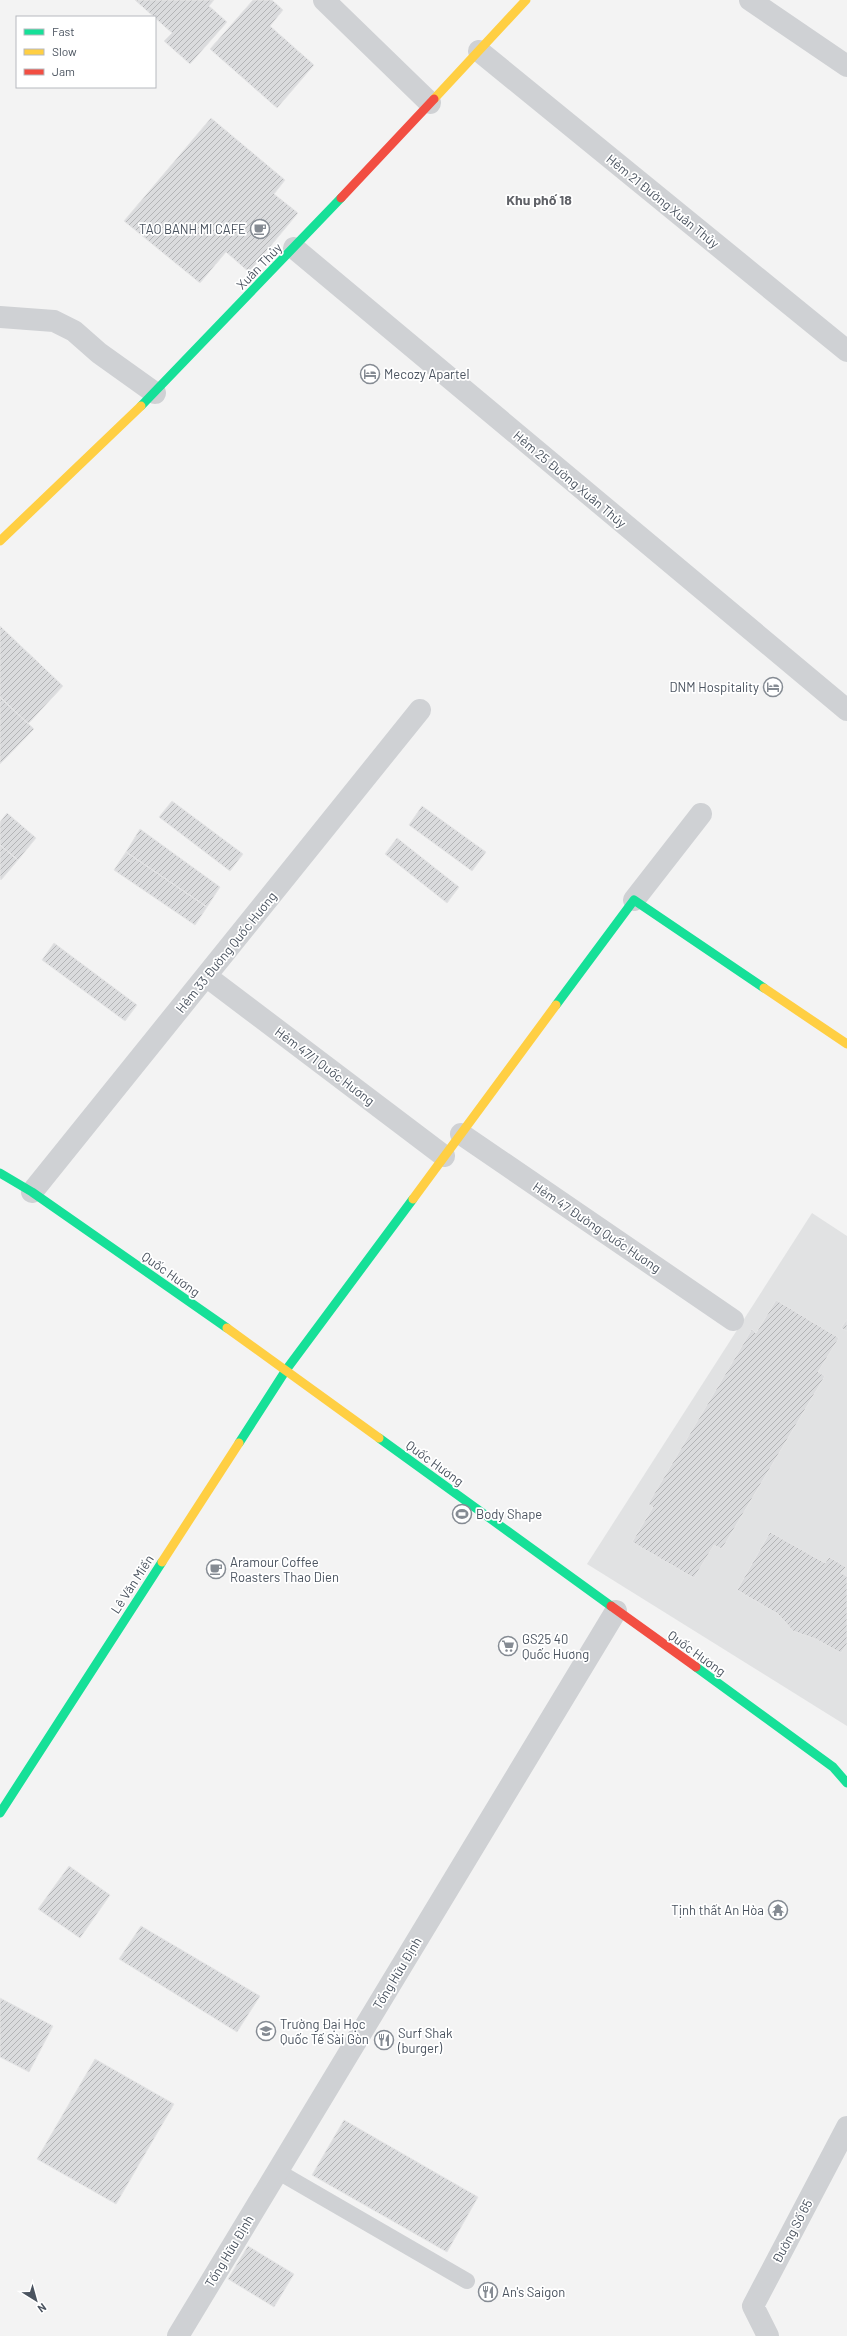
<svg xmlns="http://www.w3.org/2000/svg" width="847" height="2336" viewBox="0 0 847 2336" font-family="Barlow,sans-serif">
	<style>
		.education { fill: #e1e2e3 }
		.building { fill: url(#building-hatch); stroke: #e5e5e6 }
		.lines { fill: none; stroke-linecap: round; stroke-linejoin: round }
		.lane { stroke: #cfd1d4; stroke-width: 16 }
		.street { stroke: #cfd1d4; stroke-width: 22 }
		.fast { stroke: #16e098; stroke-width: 9 }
		.slow { stroke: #ffcf43; stroke-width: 9 }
		.jam { stroke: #f24e42; stroke-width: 9 }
		.labels { text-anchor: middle; stroke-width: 3.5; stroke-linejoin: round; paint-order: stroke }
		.street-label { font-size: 13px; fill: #4a535f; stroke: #fff }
		.poi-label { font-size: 13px; fill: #4a535f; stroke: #fff; text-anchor: start }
		.neighbourhood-label { font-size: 14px; font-weight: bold; fill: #5f6167; stroke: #fff }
	</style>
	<defs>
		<pattern id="building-hatch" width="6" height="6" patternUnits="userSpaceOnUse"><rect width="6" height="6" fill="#dadbdd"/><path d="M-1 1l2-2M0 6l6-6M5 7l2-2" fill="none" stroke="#b3b4b6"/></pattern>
	</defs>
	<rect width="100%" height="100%" fill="#f3f3f3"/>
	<!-- education -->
	<path class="education" d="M 812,1213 L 847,1236 L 847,1726 L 587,1564 Z"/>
	<!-- building -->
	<path class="building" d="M 135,0 L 214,0 L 209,6 L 227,22 L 190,64 L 164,41 L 172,33 Z
		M 253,0 L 272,0 L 283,10 L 270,26 L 314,65 L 277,108 L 210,49 Z
		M 211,118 L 285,180 L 274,194 L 298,213 L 249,272 L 226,252 L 200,283 L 124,221 Z
		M 0,626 L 63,686 L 28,724 L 0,697 Z
		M 0,697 L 34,729 L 0,764 Z
		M 172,801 L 243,854 L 230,871 L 159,817 Z
		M 422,806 L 486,852 L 472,871 L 409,825 Z
		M 7,813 L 36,838 L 18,860 L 0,845 L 0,822 Z
		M 140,829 L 220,887 L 207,907 L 126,852 Z
		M 397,838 L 459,887 L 447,903 L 385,854 Z
		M 0,845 L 18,860 L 1,880 L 0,878 Z
		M 126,852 L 207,907 L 195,925 L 114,870 Z
		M 54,943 L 137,1005 L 125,1021 L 42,960 Z
		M 776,1300 L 839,1338 L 818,1372 L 825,1376 L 722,1549 L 714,1545 L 694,1578 L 632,1542 L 653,1507 L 648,1504 L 752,1329 L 756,1333 Z
		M 847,1319 L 847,1331 L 841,1328 Z
		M 770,1532 L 825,1563 L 829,1557 L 846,1567 L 841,1573 L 847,1576 L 847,1644 L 841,1653 L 816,1639 L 793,1631 L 778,1614 L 737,1590 Z
		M 69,1866 L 110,1895 L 80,1938 L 38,1909 Z
		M 141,1926 L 260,1996 L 237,2032 L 119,1959 Z
		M 0,1998 L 53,2026 L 29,2072 L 0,2057 Z
		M 95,2059 L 174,2104 L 116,2204 L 37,2159 Z
		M 344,2120 L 478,2197 L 447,2252 L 312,2175 Z
		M 248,2246 L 294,2274 L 274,2307 L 228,2279 Z"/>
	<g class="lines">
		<!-- lane -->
		<path class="lane" d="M 277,2171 L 467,2281"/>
		<!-- street -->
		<path class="street" d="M 324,0 L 430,103
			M 750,0 L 847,66
			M 479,51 L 847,351
			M 294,248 L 847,710
			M 0,317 L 54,321 L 74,331 L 99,353 L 155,393
			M 634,900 L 701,814
			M 206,976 L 444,1156
			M 461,1134 L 733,1320
			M 32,1192 L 420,710
			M 178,2336 L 616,1611
			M 768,2336 L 753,2306 L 847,2127"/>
		<!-- fast -->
		<path class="fast" d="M 141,406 L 341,198
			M 556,1005 L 634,900 L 764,988
			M 0,1173 L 32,1192 L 227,1328
			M 379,1438 L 611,1606
			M 239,1443 L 286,1370 L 413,1199
			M 696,1667 L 833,1767 L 847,1783
			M 0,1813 L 162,1562"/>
		<!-- slow -->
		<path class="slow" d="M 434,99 L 526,0
			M 0,541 L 141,406
			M 764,988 L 847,1044
			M 413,1199 L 556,1005
			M 227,1328 L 379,1438
			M 162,1562 L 239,1443"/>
		<!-- jam -->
		<path class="jam" d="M 341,198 L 434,99
			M 611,1606 L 696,1667"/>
	</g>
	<!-- icons -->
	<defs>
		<symbol id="cafe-ring" viewBox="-11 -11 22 22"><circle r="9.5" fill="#fff" stroke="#858b93" stroke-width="1.5"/><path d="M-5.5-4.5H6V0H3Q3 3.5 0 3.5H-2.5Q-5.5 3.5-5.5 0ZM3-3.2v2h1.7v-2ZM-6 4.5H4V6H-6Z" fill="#858b93"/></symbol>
		<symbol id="hotel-ring" viewBox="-11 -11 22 22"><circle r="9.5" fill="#fff" stroke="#858b93" stroke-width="1.5"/><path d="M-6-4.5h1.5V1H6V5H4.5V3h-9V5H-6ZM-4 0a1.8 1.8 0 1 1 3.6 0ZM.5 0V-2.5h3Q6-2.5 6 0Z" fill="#858b93"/></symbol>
		<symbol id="stadium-ring" viewBox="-11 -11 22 22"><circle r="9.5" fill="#fff" stroke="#858b93" stroke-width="1.5"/><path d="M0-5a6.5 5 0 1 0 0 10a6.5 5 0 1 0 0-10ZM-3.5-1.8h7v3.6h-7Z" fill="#858b93"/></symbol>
		<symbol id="supermarket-ring" viewBox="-11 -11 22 22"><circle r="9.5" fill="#fff" stroke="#858b93" stroke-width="1.5"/><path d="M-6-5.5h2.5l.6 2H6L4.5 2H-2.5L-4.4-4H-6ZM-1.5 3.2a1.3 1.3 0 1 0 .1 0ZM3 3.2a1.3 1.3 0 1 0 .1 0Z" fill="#858b93"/></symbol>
		<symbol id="temple-ring" viewBox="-11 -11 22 22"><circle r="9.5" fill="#fff" stroke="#858b93" stroke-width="1.5"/><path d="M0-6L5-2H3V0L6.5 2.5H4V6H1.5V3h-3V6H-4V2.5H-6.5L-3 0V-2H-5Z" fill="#858b93"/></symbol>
		<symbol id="school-ring" viewBox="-11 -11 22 22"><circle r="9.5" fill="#fff" stroke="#858b93" stroke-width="1.5"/><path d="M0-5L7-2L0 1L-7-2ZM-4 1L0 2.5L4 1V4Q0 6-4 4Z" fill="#858b93"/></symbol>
		<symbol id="restaurant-ring" viewBox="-11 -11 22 22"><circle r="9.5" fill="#fff" stroke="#858b93" stroke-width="1.5"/><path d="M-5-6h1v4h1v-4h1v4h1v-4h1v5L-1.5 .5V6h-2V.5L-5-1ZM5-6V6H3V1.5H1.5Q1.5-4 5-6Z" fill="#858b93"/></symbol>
	</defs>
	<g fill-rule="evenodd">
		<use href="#cafe-ring" x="249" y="218" width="22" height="22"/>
		<use href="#hotel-ring" x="359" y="363" width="22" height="22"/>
		<use href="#hotel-ring" x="762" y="676" width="22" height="22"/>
		<use href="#stadium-ring" x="451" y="1503" width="22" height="22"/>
		<use href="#cafe-ring" x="205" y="1558" width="22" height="22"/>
		<use href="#supermarket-ring" x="497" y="1635" width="22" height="22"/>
		<use href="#temple-ring" x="767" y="1899" width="22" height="22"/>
		<use href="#school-ring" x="255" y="2020" width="22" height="22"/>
		<use href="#restaurant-ring" x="373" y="2029" width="22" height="22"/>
		<use href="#restaurant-ring" x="477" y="2281" width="22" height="22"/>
	</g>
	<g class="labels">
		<!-- street labels -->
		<g class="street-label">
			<text transform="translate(663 201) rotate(39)" y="5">Hẻm 21 Đường Xuân Thủy</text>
			<text transform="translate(259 266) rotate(-46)" y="5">Xuân Thủy</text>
			<text transform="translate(570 479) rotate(40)" y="5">Hẻm 25 Đường Xuân Thủy</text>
			<text transform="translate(226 952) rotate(-51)" y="5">Hẻm 33 Đường Quốc Hương</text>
			<text transform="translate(325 1066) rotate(37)" y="5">Hẻm 47/1 Quốc Hương</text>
			<text transform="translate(597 1227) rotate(34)" y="5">Hẻm 47 Đường Quốc Hương</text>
			<text transform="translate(171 1274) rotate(35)" y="5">Quốc Hương</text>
			<text transform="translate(435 1463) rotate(36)" y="5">Quốc Hương</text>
			<text transform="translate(132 1584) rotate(-57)" y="5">Lê Văn Miến</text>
			<text transform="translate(697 1653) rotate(36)" y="5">Quốc Hương</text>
			<text transform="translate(397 1973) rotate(-59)" y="5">Tống Hữu Định</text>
			<text transform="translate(792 2231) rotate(-62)" y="5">Đường Số 65</text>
			<text transform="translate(229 2251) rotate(-59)" y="5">Tống Hữu Định</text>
		</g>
		<!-- poi labels -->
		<g class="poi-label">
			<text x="246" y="234" text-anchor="end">TAO BANH MI CAFE</text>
			<text x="384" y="379">Mecozy Apartel</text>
			<text x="759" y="692" text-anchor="end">DNM Hospitality</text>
			<text x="476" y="1519">Body Shape</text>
			<text x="230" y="1567">Aramour Coffee<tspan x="230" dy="15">Roasters Thao Dien</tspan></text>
			<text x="522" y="1644">GS25 40<tspan x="522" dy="15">Quốc Hương</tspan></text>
			<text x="764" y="1915" text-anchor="end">Tịnh thất An Hòa</text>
			<text x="280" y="2029">Trường Đại Học<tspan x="280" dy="15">Quốc Tế Sài Gòn</tspan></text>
			<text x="398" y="2038">Surf Shak<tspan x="398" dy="15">(burger)</tspan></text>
			<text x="502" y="2297">An's Saigon</text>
		</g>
		<!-- neighbourhood labels -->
		<g class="neighbourhood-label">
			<text x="539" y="205">Khu phố 18</text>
		</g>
	</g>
	<!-- legend -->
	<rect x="16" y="16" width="140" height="72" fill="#ffffff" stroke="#b7babf"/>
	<rect x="24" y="29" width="20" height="6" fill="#16e098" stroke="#b7babf"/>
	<text x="52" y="36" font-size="12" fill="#4a535f">Fast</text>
	<rect x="24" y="49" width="20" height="6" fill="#ffcf43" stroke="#b7babf"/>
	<text x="52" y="56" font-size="12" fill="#4a535f">Slow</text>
	<rect x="24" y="69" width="20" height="6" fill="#f24e42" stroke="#b7babf"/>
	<text x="52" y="76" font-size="12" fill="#4a535f">Jam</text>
	<!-- north arrow -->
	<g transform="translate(36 2300) rotate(143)" stroke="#ffffff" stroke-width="3" paint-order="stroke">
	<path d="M0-3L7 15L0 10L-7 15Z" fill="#4a535f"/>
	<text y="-6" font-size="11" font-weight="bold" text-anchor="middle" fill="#4a535f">N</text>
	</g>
</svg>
